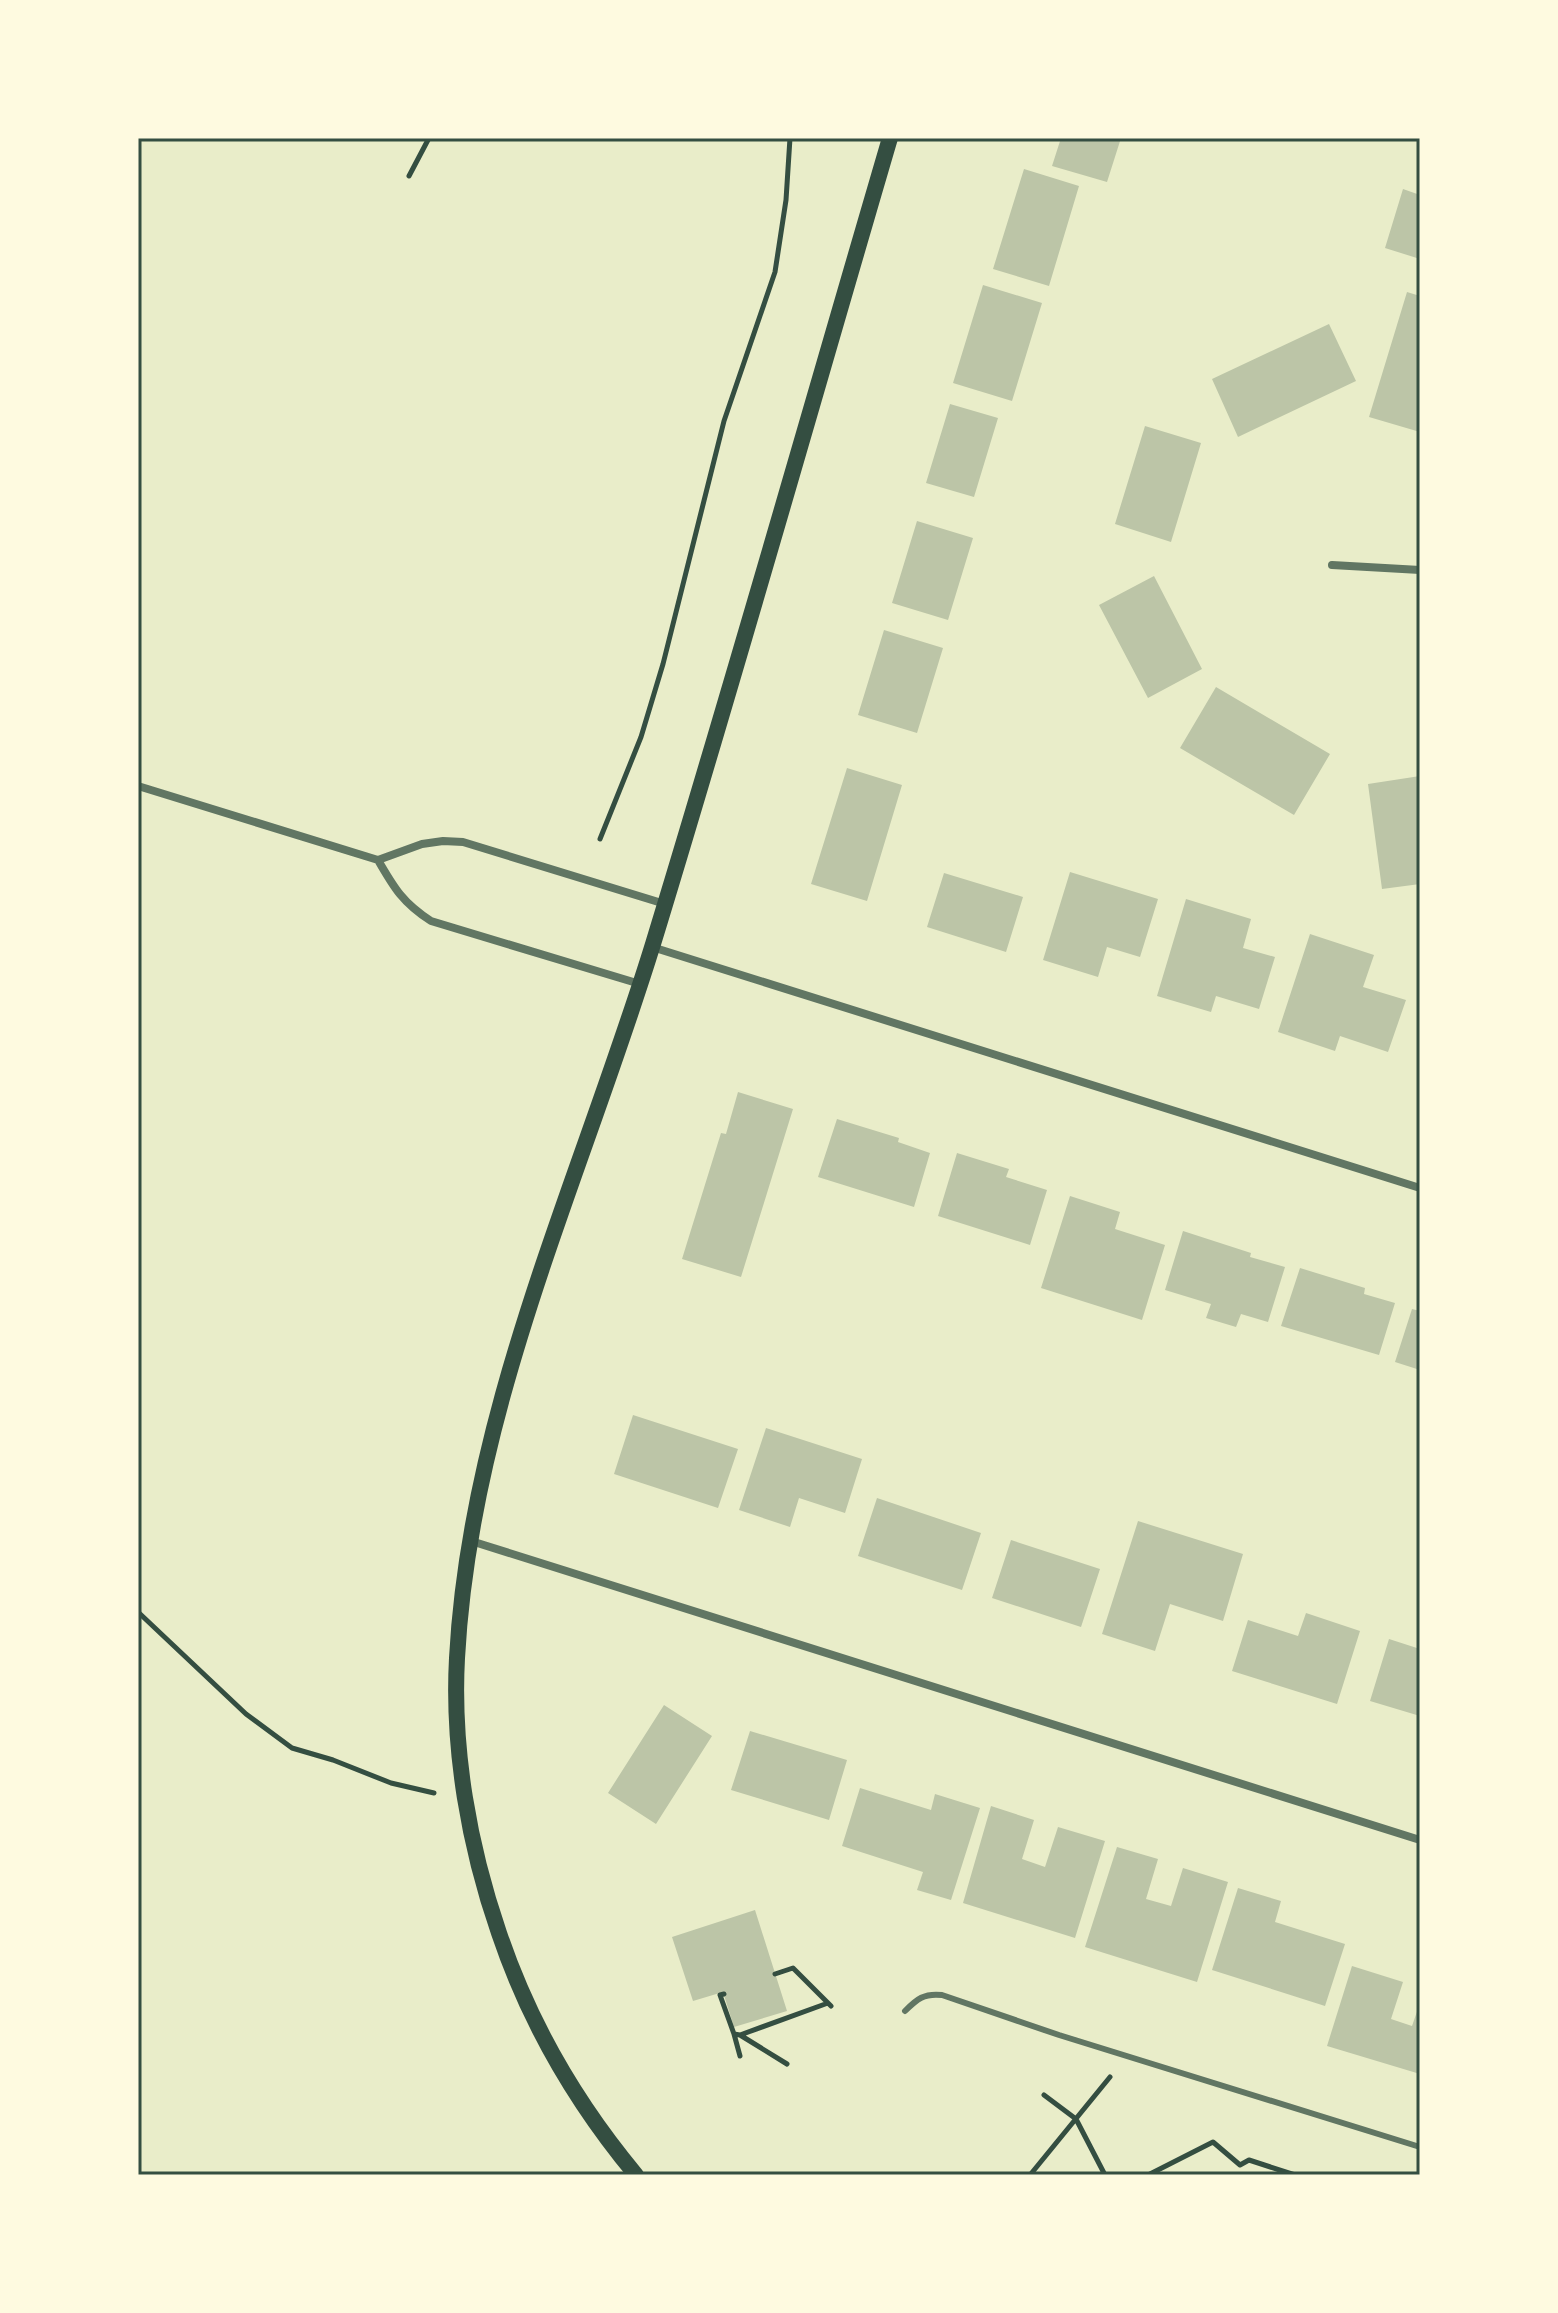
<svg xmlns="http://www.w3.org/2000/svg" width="1558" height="2313" viewBox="0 0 1558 2313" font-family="'DM Sans',sans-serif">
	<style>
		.building { fill: #bcc5a7 }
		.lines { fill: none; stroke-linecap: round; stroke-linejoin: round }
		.path { stroke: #344e41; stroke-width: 5 }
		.service { stroke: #617663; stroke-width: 6 }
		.minor { stroke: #617663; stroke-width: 8 }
		.secondary { stroke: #344e41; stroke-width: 16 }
		.neatline { fill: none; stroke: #344e41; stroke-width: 3 }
	</style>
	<rect width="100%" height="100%" fill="#e9edc9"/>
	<!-- building -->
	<path class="building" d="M 1061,138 L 1121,138 L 1107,182 L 1052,166 Z
		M 1024,169 L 1079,186 L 1049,286 L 993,269 Z
		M 1403,189 L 1420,195 L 1420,259 L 1385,248 Z
		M 983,285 L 1042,303 L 1012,401 L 953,383 Z
		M 1407,292 L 1420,296 L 1420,432 L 1369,417 Z
		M 1329,324 L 1356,381 L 1238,437 L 1212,379 Z
		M 950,404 L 998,418 L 974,497 L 926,483 Z
		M 1145,426 L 1201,443 L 1171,542 L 1115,524 Z
		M 917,521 L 973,538 L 948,620 L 892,603 Z
		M 1154,576 L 1202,669 L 1148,698 L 1099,605 Z
		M 884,630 L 943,648 L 917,733 L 858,715 Z
		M 1216,687 L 1330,754 L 1294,815 L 1180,748 Z
		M 847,768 L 902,785 L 867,901 L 811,884 Z
		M 1420,776 L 1420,884 L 1382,889 L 1368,784 Z
		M 1070,872 L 1158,899 L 1140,957 L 1107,947 L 1098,977 L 1043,960 Z
		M 944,873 L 1023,897 L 1006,952 L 927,927 Z
		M 1186,899 L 1251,919 L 1243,948 L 1275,957 L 1259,1009 L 1216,996 L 1211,1012 L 1157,996 Z
		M 1310,934 L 1374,955 L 1363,987 L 1406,1000 L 1388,1052 L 1340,1036 L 1335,1051 L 1278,1032 Z
		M 738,1092 L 793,1109 L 741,1277 L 682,1259 L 721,1133 L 726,1134 Z
		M 837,1119 L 899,1138 L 898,1142 L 930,1153 L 914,1207 L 818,1177 Z
		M 957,1153 L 1009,1169 L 1006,1177 L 1047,1190 L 1030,1245 L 938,1216 Z
		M 1070,1196 L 1120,1212 L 1115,1229 L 1165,1245 L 1142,1320 L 1041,1288 Z
		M 1183,1231 L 1251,1253 L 1250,1257 L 1285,1267 L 1268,1322 L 1241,1314 L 1236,1327 L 1206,1318 L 1211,1304 L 1165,1290 Z
		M 1300,1268 L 1365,1288 L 1364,1294 L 1395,1303 L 1379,1355 L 1281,1326 Z
		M 1412,1309 L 1420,1311 L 1420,1370 L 1395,1362 Z
		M 633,1415 L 738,1449 L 718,1508 L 614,1474 Z
		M 766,1428 L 862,1459 L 845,1513 L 799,1498 L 790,1527 L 739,1510 Z
		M 877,1498 L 981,1533 L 962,1590 L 858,1556 Z
		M 1138,1521 L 1243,1554 L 1223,1621 L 1170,1604 L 1155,1651 L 1102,1634 Z
		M 1011,1540 L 1100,1569 L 1081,1627 L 992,1598 Z
		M 1306,1613 L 1360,1631 L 1337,1704 L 1232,1671 L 1248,1620 L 1298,1636 Z
		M 1389,1639 L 1420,1649 L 1420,1716 L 1370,1701 Z
		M 664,1705 L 712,1736 L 656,1824 L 608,1793 Z
		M 750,1731 L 847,1760 L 829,1820 L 731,1790 Z
		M 860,1788 L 931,1810 L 935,1794 L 980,1808 L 951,1900 L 917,1890 L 923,1872 L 842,1846 Z
		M 991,1806 L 1034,1820 L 1022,1859 L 1045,1867 L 1058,1827 L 1105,1841 L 1075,1938 L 963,1903 Z
		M 1117,1847 L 1158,1859 L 1146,1899 L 1171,1906 L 1183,1868 L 1228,1882 L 1197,1982 L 1085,1947 Z
		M 1238,1888 L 1281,1901 L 1275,1922 L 1345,1944 L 1325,2006 L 1212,1970 Z
		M 755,1910 L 787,2011 L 734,2027 L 723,1992 L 693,2001 L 672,1937 Z
		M 1352,1966 L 1403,1982 L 1391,2019 L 1412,2026 L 1420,2003 L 1420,2074 L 1327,2046 Z"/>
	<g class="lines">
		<!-- path -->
		<path class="path" d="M 409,176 L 429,138
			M 600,839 L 641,737 L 663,664 L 724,421 L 775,272 L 786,200 L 790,138
			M 138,1612 L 246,1714 L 292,1748 L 333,1760 L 391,1783 L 434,1793
			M 775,1974 L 793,1968 L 831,2006
			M 724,1994 L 720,1995 L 734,2034 L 740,2035
			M 734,2034 L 740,2056
			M 787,2064 L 740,2035 L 828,2003
			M 1044,2095 L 1076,2119 L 1105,2175
			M 1030,2175 L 1110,2077
			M 1148,2175 L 1213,2142 L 1240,2165 L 1249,2160 L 1295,2175"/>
		<!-- service -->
		<path class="service" d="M 905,2011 C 917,1999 924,1993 942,1995 L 1059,2035 L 1420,2147"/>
		<!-- minor -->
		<path class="minor" d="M 1332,565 L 1420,570
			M 138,786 L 378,860 L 422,844 L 443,841 L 463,842 L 665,904
			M 378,860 C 394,888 403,903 431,921 L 640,984
			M 652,947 L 1420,1188
			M 471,1541 L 1420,1840"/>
		<!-- secondary -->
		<path class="secondary" d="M 636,2175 C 576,2103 529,2022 499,1933 C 469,1846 452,1750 457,1658 C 470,1410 581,1178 653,944 C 735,676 811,407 890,138"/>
	</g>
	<!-- border -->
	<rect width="1558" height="2313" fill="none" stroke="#fefae0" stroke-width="280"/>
	<rect x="140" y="140" width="1278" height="2033" class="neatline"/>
</svg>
